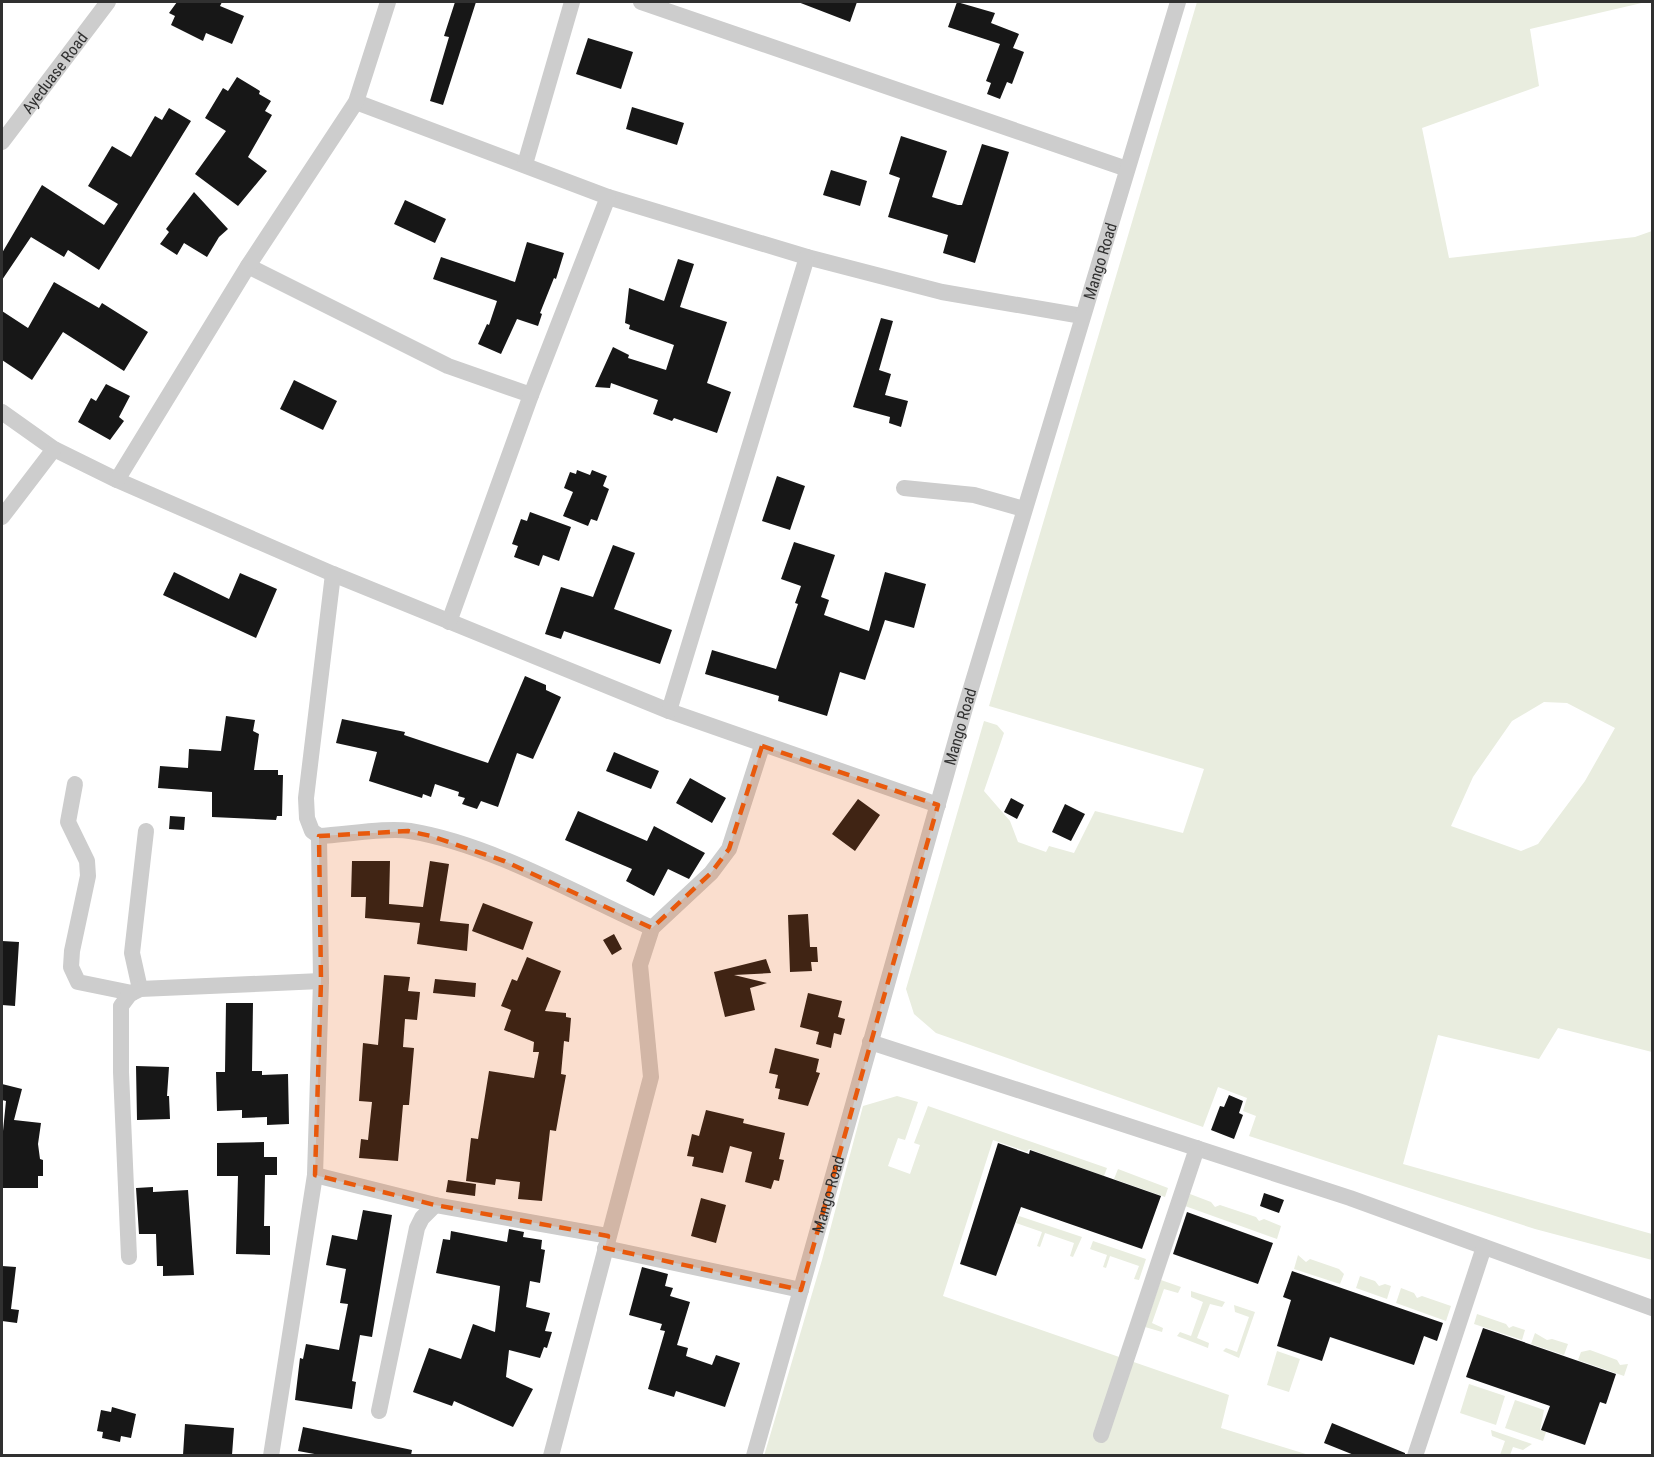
<svg xmlns="http://www.w3.org/2000/svg" width="1654" height="1457" viewBox="0 0 1654 1457" font-family="'Roboto Condensed',sans-serif">
	<style>
		.green { fill: #e9eddf; fill-rule: evenodd }
		.building { fill: #171717 }
		.lines { fill: none; stroke-linecap: round; stroke-linejoin: round }
		.minor { stroke: #cdcdcd; stroke-width: 16 }
		.marked { fill: #e8590c; fill-opacity: 0.2; stroke: #e8590c; stroke-width: 4.5; stroke-dasharray: 12 8; stroke-linejoin: round }
		.labels { text-anchor: middle; stroke-width: 6; stroke-linejoin: round; paint-order: stroke }
		.street-label { font-size: 16px; fill: #303030; stroke: #fff }
	</style>
	<rect width="100%" height="100%" fill="#fff"/>
	<!-- green -->
	<path class="green" d="M 1197,2 L 1646,2 L 1530,29 L 1539,86 L 1422,128 L 1449,258 L 1635,237 L 1652,231 L 1652,1052 L 1558,1028 L 1539,1059 L 1438,1035 L 1403,1164 L 1652,1234 L 1652,1260 L 1535,1229 L 1249,1136 L 1256,1116 L 1243,1111 L 1247,1098 L 1218,1087 L 1203,1127 L 936,1033 L 914,1014 L 906,989 L 984,721 L 997,725 L 1004,733 L 984,791 L 1010,821 L 1018,842 L 1046,852 L 1049,846 L 1074,853 L 1095,811 L 1183,833 L 1204,769 L 989,706 ZM 1544,702 L 1567,703 L 1615,728 L 1585,781 L 1538,844 L 1521,851 L 1451,826 L 1473,777 L 1512,721 Z
		M 897,1096 L 918,1102 L 905,1140 L 898,1138 L 888,1166 L 910,1174 L 920,1145 L 914,1143 L 928,1106 L 1107,1168 L 1104,1176 L 1029,1149 L 1027,1152 L 993,1140 L 943,1296 L 1229,1395 L 1221,1428 L 1309,1455 L 764,1456 L 822,1260 L 863,1106 Z
		M 1118,1169 L 1168,1188 L 1165,1197 L 1114,1179 Z
		M 1190,1194 L 1211,1202 L 1215,1207 L 1220,1205 L 1256,1217 L 1259,1221 L 1264,1219 L 1281,1226 L 1277,1239 L 1185,1206 Z
		M 1019,1216 L 1082,1237 L 1073,1257 L 1070,1256 L 1074,1243 L 1045,1233 L 1040,1247 L 1037,1246 L 1042,1232 L 1016,1223 Z
		M 1093,1241 L 1146,1259 L 1139,1280 L 1134,1279 L 1139,1266 L 1110,1256 L 1106,1268 L 1103,1267 L 1107,1255 L 1090,1249 Z
		M 1298,1255 L 1306,1262 L 1310,1259 L 1339,1269 L 1344,1274 L 1340,1284 L 1294,1269 Z
		M 1360,1276 L 1375,1281 L 1379,1286 L 1385,1284 L 1391,1286 L 1387,1299 L 1356,1288 Z
		M 1161,1280 L 1181,1287 L 1178,1293 L 1164,1289 L 1152,1323 L 1163,1328 L 1162,1332 L 1145,1327 Z
		M 1401,1288 L 1414,1293 L 1417,1298 L 1422,1296 L 1451,1306 L 1446,1321 L 1396,1303 Z
		M 1191,1291 L 1225,1302 L 1222,1307 L 1210,1304 L 1197,1338 L 1209,1343 L 1208,1348 L 1177,1336 L 1180,1332 L 1191,1336 L 1203,1302 L 1191,1297 Z
		M 1234,1305 L 1255,1312 L 1239,1358 L 1223,1351 L 1226,1348 L 1237,1352 L 1249,1317 L 1235,1312 Z
		M 1477,1314 L 1506,1324 L 1509,1328 L 1513,1326 L 1525,1330 L 1522,1340 L 1474,1324 Z
		M 1535,1333 L 1547,1340 L 1552,1339 L 1568,1344 L 1564,1355 L 1531,1344 Z
		M 1590,1350 L 1617,1360 L 1620,1365 L 1628,1364 L 1624,1376 L 1578,1360 L 1581,1352 Z
		M 1277,1351 L 1300,1359 L 1289,1392 L 1267,1385 Z
		M 1469,1384 L 1505,1396 L 1496,1425 L 1460,1413 Z
		M 1515,1400 L 1544,1410 L 1540,1430 L 1546,1432 L 1543,1441 L 1505,1428 Z
		M 1491,1430 L 1532,1444 L 1523,1450 L 1513,1447 L 1510,1455 L 1500,1455 L 1505,1441 L 1492,1436 Z"/>
	<!-- building -->
	<path class="building" d="M 177,2 L 222,2 L 220,6 L 244,16 L 232,44 L 206,33 L 203,41 L 171,25 L 175,16 L 169,13 Z
		M 455,2 L 476,2 L 443,105 L 430,101 L 449,37 L 444,36 Z
		M 798,2 L 857,2 L 850,22 Z
		M 957,2 L 995,13 L 991,23 L 1019,34 L 1013,48 L 1024,52 L 1012,84 L 1007,82 L 1000,99 L 987,94 L 991,83 L 986,81 L 1000,44 L 948,27 Z
		M 588,38 L 633,52 L 621,89 L 576,74 Z
		M 237,77 L 260,91 L 259,94 L 271,101 L 265,111 L 272,115 L 248,157 L 267,171 L 238,206 L 195,174 L 226,131 L 205,118 L 223,88 L 228,91 Z
		M 632,107 L 684,123 L 677,145 L 626,129 Z
		M 169,108 L 191,121 L 99,270 L 68,250 L 64,257 L 31,237 L 2,280 L 2,253 L 42,185 L 104,225 L 118,204 L 88,186 L 112,146 L 131,157 L 155,116 L 162,120 Z
		M 901,136 L 947,151 L 932,197 L 958,205 L 962,205 L 982,144 L 1009,152 L 975,263 L 943,253 L 948,235 L 888,217 L 900,178 L 889,174 Z
		M 831,170 L 867,181 L 860,206 L 823,195 Z
		M 194,192 L 228,229 L 219,237 L 207,257 L 184,243 L 177,255 L 160,244 L 169,232 L 166,229 Z
		M 405,200 L 446,219 L 435,243 L 394,224 Z
		M 527,242 L 564,253 L 556,279 L 554,278 L 540,313 L 542,314 L 538,326 L 517,319 L 501,354 L 478,344 L 487,324 L 489,325 L 497,301 L 433,279 L 441,257 L 515,282 Z
		M 678,259 L 694,264 L 680,307 L 727,322 L 707,383 L 731,392 L 717,433 L 674,418 L 672,421 L 653,414 L 658,400 L 611,383 L 610,388 L 595,387 L 613,347 L 629,355 L 628,358 L 666,370 L 674,345 L 629,329 L 630,325 L 625,323 L 629,288 L 664,301 Z
		M 54,282 L 99,308 L 102,303 L 148,332 L 124,371 L 63,332 L 32,380 L 2,360 L 2,311 L 28,328 Z
		M 881,318 L 893,321 L 879,370 L 891,374 L 885,395 L 908,401 L 901,427 L 889,423 L 890,417 L 853,407 Z
		M 294,380 L 337,401 L 323,430 L 280,409 Z
		M 106,384 L 130,396 L 119,417 L 124,421 L 110,440 L 78,422 L 91,398 L 96,401 Z
		M 577,470 L 590,475 L 592,470 L 607,476 L 603,486 L 609,489 L 597,521 L 591,519 L 588,526 L 563,516 L 573,492 L 564,488 L 570,472 L 576,474 Z
		M 777,476 L 805,486 L 790,530 L 762,521 Z
		M 530,512 L 571,527 L 559,561 L 543,555 L 539,566 L 514,557 L 518,546 L 512,544 L 521,519 L 527,521 Z
		M 794,542 L 835,555 L 821,597 L 829,600 L 824,615 L 869,631 L 885,572 L 926,584 L 914,628 L 885,620 L 865,680 L 840,672 L 827,716 L 778,701 L 779,696 L 705,674 L 712,650 L 776,669 L 798,604 L 795,603 L 801,586 L 781,579 Z
		M 613,545 L 635,553 L 614,609 L 672,630 L 660,664 L 564,631 L 561,639 L 545,634 L 561,587 L 593,597 Z
		M 174,572 L 229,599 L 240,573 L 277,589 L 256,638 L 163,595 Z
		M 525,676 L 546,685 L 546,690 L 561,697 L 533,759 L 517,753 L 498,807 L 481,801 L 477,809 L 462,804 L 465,798 L 458,796 L 459,792 L 435,784 L 431,797 L 423,794 L 422,798 L 369,781 L 377,752 L 336,743 L 342,719 L 405,732 L 404,735 L 488,763 Z
		M 226,716 L 255,720 L 253,731 L 259,734 L 254,770 L 278,770 L 278,775 L 283,775 L 282,816 L 277,816 L 276,820 L 212,817 L 212,792 L 158,788 L 160,766 L 188,768 L 189,749 L 221,751 Z
		M 614,752 L 659,771 L 651,789 L 606,771 Z
		M 690,778 L 726,798 L 712,823 L 676,803 Z
		M 1011,798 L 1024,805 L 1017,819 L 1004,812 Z
		M 858,799 L 880,815 L 855,851 L 832,834 Z
		M 1065,804 L 1085,814 L 1071,841 L 1052,832 Z
		M 578,811 L 647,841 L 654,826 L 705,853 L 689,879 L 668,869 L 654,896 L 626,881 L 632,869 L 565,840 Z
		M 170,816 L 185,817 L 184,830 L 169,829 Z
		M 352,861 L 390,861 L 389,904 L 423,907 L 430,861 L 449,864 L 440,921 L 469,924 L 467,951 L 417,944 L 420,923 L 365,918 L 366,897 L 351,897 Z
		M 483,903 L 533,922 L 523,950 L 472,931 Z
		M 808,914 L 810,947 L 817,947 L 818,962 L 811,962 L 812,971 L 790,972 L 788,915 Z
		M 614,934 L 622,949 L 612,955 L 603,940 Z
		M 2,941 L 19,942 L 15,1006 L 2,1005 Z
		M 527,957 L 561,971 L 545,1011 L 566,1013 L 566,1017 L 571,1018 L 569,1042 L 564,1041 L 561,1074 L 566,1075 L 556,1131 L 550,1130 L 542,1201 L 518,1199 L 520,1182 L 496,1179 L 495,1185 L 466,1181 L 471,1138 L 478,1139 L 489,1071 L 534,1078 L 539,1052 L 533,1052 L 534,1042 L 504,1030 L 511,1010 L 501,1006 L 512,979 L 517,981 Z
		M 766,959 L 771,973 L 734,975 L 767,983 L 750,988 L 755,1010 L 725,1017 L 714,972 Z
		M 384,975 L 410,977 L 408,991 L 420,992 L 417,1020 L 405,1019 L 403,1047 L 414,1048 L 409,1105 L 403,1105 L 398,1161 L 359,1158 L 361,1139 L 368,1140 L 372,1102 L 359,1101 L 363,1043 L 378,1045 Z
		M 435,979 L 476,983 L 475,997 L 433,993 Z
		M 808,993 L 842,1001 L 838,1017 L 845,1019 L 841,1035 L 834,1033 L 831,1048 L 816,1044 L 819,1032 L 800,1027 Z
		M 226,1003 L 253,1003 L 252,1071 L 262,1071 L 262,1075 L 288,1074 L 289,1124 L 267,1125 L 267,1117 L 242,1118 L 242,1110 L 217,1111 L 216,1072 L 225,1072 Z
		M 775,1048 L 819,1059 L 816,1072 L 820,1073 L 808,1106 L 778,1099 L 780,1089 L 775,1088 L 778,1075 L 769,1073 Z
		M 136,1066 L 169,1067 L 167,1096 L 169,1096 L 170,1119 L 137,1120 Z
		M 2,1084 L 22,1089 L 14,1120 L 41,1123 L 38,1144 L 40,1159 L 43,1160 L 43,1176 L 38,1176 L 38,1188 L 2,1188 L 2,1141 L 6,1101 L 2,1100 Z
		M 1229,1095 L 1243,1101 L 1239,1113 L 1243,1115 L 1234,1139 L 1211,1130 L 1220,1106 L 1224,1107 Z
		M 706,1110 L 744,1119 L 743,1123 L 785,1133 L 779,1159 L 784,1160 L 779,1181 L 774,1180 L 771,1189 L 745,1182 L 752,1152 L 730,1146 L 723,1173 L 692,1166 L 694,1157 L 687,1156 L 692,1134 L 699,1136 Z
		M 264,1142 L 264,1157 L 277,1157 L 277,1175 L 265,1175 L 264,1226 L 270,1226 L 270,1255 L 236,1254 L 238,1176 L 217,1176 L 217,1143 Z
		M 998,1143 L 1029,1154 L 1030,1150 L 1161,1196 L 1142,1249 L 1021,1207 L 996,1276 L 960,1264 Z
		M 448,1180 L 476,1184 L 475,1196 L 446,1192 Z
		M 153,1187 L 153,1192 L 188,1190 L 194,1275 L 163,1276 L 163,1266 L 157,1266 L 156,1234 L 139,1234 L 136,1188 Z
		M 1264,1193 L 1284,1200 L 1279,1213 L 1260,1206 Z
		M 701,1198 L 726,1205 L 716,1243 L 691,1236 Z
		M 363,1210 L 392,1215 L 372,1337 L 360,1335 L 352,1381 L 356,1382 L 352,1409 L 295,1400 L 300,1358 L 303,1359 L 306,1344 L 339,1350 L 348,1304 L 340,1303 L 346,1269 L 326,1265 L 332,1235 L 357,1240 Z
		M 1187,1212 L 1273,1243 L 1258,1284 L 1173,1254 Z
		M 509,1229 L 524,1232 L 523,1237 L 542,1240 L 541,1249 L 545,1250 L 540,1283 L 530,1281 L 526,1307 L 550,1313 L 545,1331 L 552,1332 L 547,1348 L 544,1347 L 540,1358 L 509,1350 L 506,1377 L 533,1389 L 513,1427 L 454,1401 L 452,1406 L 413,1392 L 429,1348 L 461,1359 L 473,1324 L 495,1332 L 500,1286 L 436,1273 L 443,1239 L 450,1240 L 451,1231 L 507,1242 Z
		M 2,1266 L 16,1267 L 11,1309 L 19,1310 L 17,1323 L 2,1321 Z
		M 642,1267 L 668,1274 L 665,1286 L 673,1288 L 670,1296 L 690,1302 L 677,1345 L 688,1348 L 686,1356 L 712,1365 L 716,1355 L 740,1363 L 725,1407 L 676,1391 L 674,1397 L 648,1389 L 665,1331 L 660,1330 L 662,1324 L 629,1315 Z
		M 1292,1271 L 1443,1323 L 1437,1341 L 1424,1336 L 1414,1365 L 1330,1337 L 1322,1361 L 1277,1346 L 1291,1300 L 1283,1297 Z
		M 1483,1328 L 1616,1374 L 1606,1404 L 1600,1402 L 1585,1445 L 1541,1430 L 1550,1406 L 1466,1377 Z
		M 112,1407 L 136,1414 L 131,1438 L 121,1436 L 120,1442 L 102,1438 L 103,1432 L 97,1431 L 101,1410 L 111,1412 Z
		M 1332,1423 L 1405,1453 L 1405,1455 L 1354,1455 L 1324,1443 Z
		M 185,1424 L 234,1428 L 232,1455 L 183,1455 Z
		M 303,1427 L 412,1450 L 411,1455 L 320,1455 L 298,1451 Z"/>
	<g class="lines">
		<!-- minor -->
		<g class="minor">
			<path d="M 641,2 L 1127,169"/>
			<path d="M 356,102 L 608,197 L 807,257 L 942,292 L 1082,316"/>
			<path id="s1" d="M 2,142 L 108,2"/>
			<path d="M 525,164 L 572,2"/>
			<path d="M 248,266 L 448,366 L 531,395"/>
			<path d="M 2,412 L 54,449 L 117,480 L 333,574 L 669,711 L 938,805"/>
			<path d="M 117,480 L 248,266 L 356,102 L 388,2"/>
			<path d="M 904,488 L 974,495 L 1024,509"/>
			<path d="M 2,517 L 54,449"/>
			<path d="M 333,574 L 306,798 L 307,818 L 312,831 L 319,836 C 345,835 386,827 410,831 C 490,844 579,895 652,928"/>
			<path d="M 449,622 L 531,395 L 608,197"/>
			<path d="M 669,711 L 807,257"/>
			<path d="M 75,784 L 68,822 L 87,861 L 88,876 L 72,951 L 71,967 L 78,982 L 132,993"/>
			<path d="M 140,989 L 132,953 L 146,831"/>
			<path d="M 870,1042 L 1350,1198 L 1652,1308"/>
			<path d="M 315,1175 L 435,1205 L 608,1236"/>
			<path d="M 605,1248 L 801,1290"/>
			<path d="M 129,1257 L 121,1072 L 121,1006 L 130,994 L 140,989 L 321,981"/>
			<path d="M 379,1411 L 417,1228 L 422,1218 L 435,1205"/>
			<path d="M 1101,1435 L 1197,1148"/>
			<path d="M 271,1456 L 315,1175 L 321,981 L 319,836"/>
			<path d="M 551,1456 L 651,1077 L 640,965 L 652,928 L 711,873 L 729,849 L 762,746"/>
			<path id="s2" d="M 754,1456 L 965,708 L 1178,2"/>
			<path d="M 1415,1456 L 1484,1247"/>
		</g>
	</g>
	<!-- marked area -->
	<path class="marked" d="M 762,746 L 938,805 L 801,1290 L 605,1248 L 608,1236 L 435,1205 L 315,1175 L 321,981 L 319,836 L 408,831 L 431,836 L 504,861 L 652,928 L 711,873 L 729,849 Z"/>
	<g class="labels">
		<!-- street labels -->
		<g class="street-label">
			<text dy="6" stroke="none"><textPath href="#s1" startOffset="87">Ayeduase Road</textPath></text>
			<text dy="6" stroke="none"><textPath href="#s2" startOffset="1244">Mango Road</textPath></text>
			<text dy="6" stroke="none"><textPath href="#s2" startOffset="758">Mango Road</textPath></text>
			<text dy="6" stroke="none"><textPath href="#s2" startOffset="272">Mango Road</textPath></text>
		</g>
	</g>
	<!-- border -->
	<rect width="1654" height="1457" fill="none" stroke="#303030" stroke-width="6"/>
</svg>
